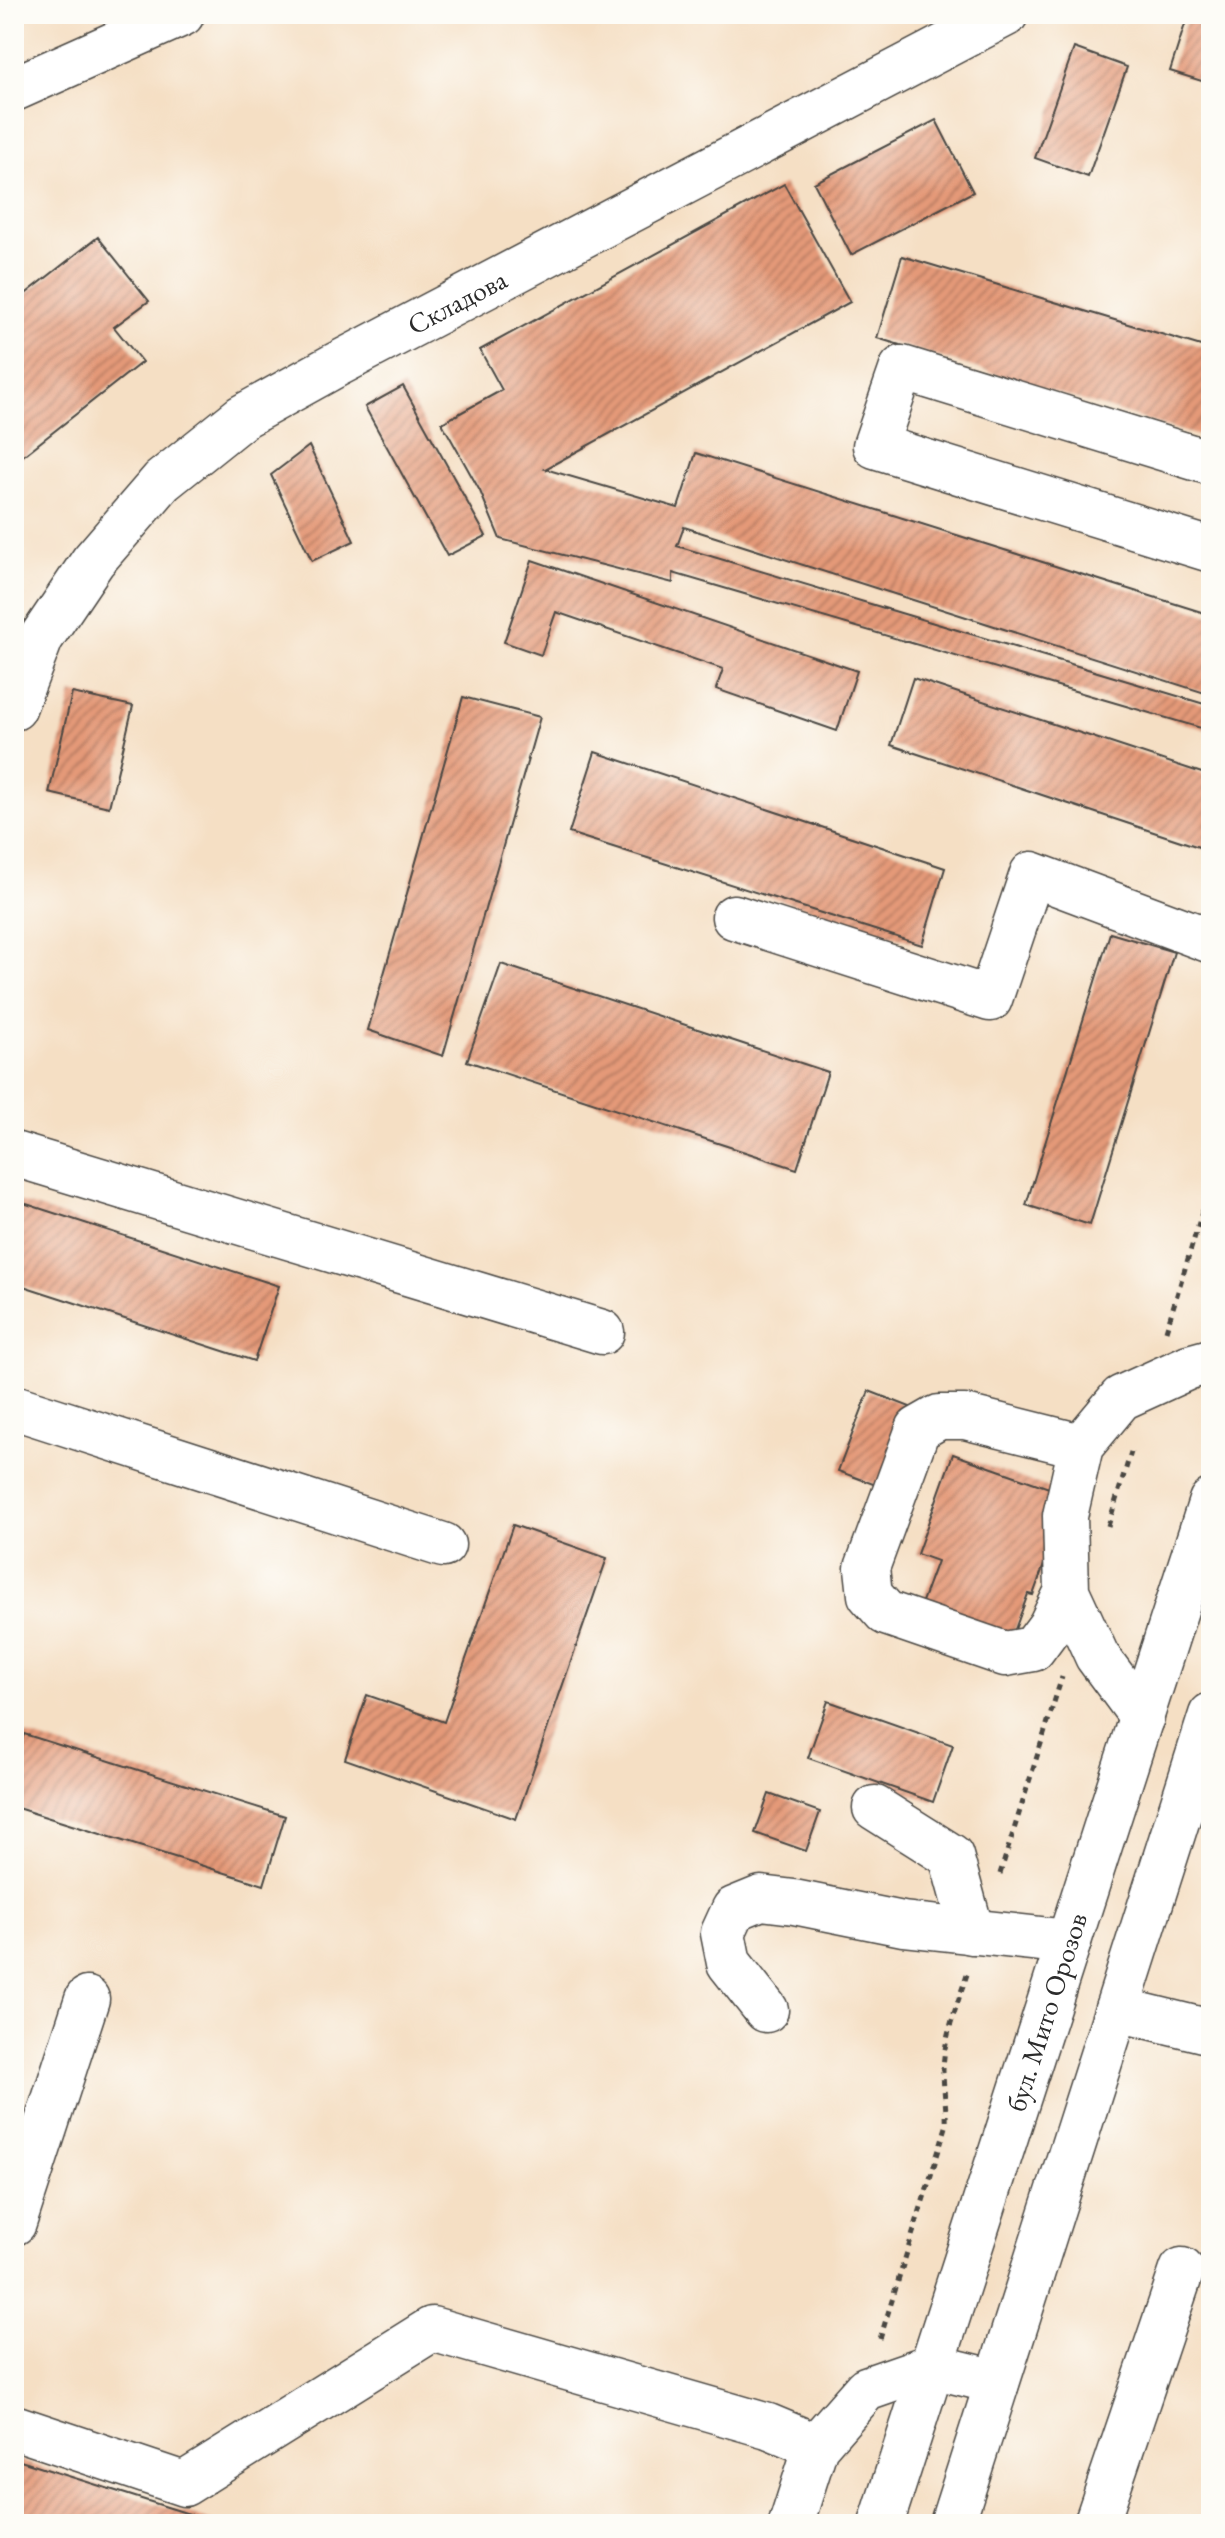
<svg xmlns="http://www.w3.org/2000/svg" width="1225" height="2538" viewBox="0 0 1225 2538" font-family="'EB Garamond',serif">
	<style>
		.building { fill: url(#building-hatch) }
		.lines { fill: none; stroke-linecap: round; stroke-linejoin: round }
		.minor-casing { stroke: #494642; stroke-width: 47 }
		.major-casing { stroke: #494642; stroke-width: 47 }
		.path { stroke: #494642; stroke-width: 5; stroke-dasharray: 6 6; stroke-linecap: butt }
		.minor { stroke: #fff; stroke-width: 44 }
		.major { stroke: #fff; stroke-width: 44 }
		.labels { text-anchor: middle; stroke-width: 7; stroke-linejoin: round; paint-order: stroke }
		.street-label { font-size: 28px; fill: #2b2b2b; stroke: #fdfcf7 }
	</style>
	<defs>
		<pattern id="building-hatch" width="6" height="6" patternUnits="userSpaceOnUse" patternTransform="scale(2)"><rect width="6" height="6" fill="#e49978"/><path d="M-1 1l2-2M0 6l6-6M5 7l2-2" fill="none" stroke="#b97d63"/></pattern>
	</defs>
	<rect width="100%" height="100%" fill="#fdfcf7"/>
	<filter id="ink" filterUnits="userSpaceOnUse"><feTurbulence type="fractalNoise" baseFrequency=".0125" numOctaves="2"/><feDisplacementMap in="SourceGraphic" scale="16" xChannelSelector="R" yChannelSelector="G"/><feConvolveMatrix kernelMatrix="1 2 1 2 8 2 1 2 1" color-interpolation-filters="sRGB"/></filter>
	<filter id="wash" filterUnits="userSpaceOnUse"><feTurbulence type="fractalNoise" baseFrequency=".006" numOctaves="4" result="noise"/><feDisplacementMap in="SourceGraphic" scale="32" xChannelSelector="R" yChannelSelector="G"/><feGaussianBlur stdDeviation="1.8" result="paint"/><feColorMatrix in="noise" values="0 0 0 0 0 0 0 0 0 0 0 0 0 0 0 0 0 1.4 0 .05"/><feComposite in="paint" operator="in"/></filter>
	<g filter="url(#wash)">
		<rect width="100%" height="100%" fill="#f5dfc4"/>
		<g id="blocks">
			<!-- building -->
			<path class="building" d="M 1187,18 L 1211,26 L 1211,84 L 1170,71 Z
				M 1074,48 L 1127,67 L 1088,177 L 1035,158 Z
				M 936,120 L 973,192 L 851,255 L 814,183 Z
				M 784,184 L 850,302 L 545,469 L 678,508 L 696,453 L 1211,615 L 1211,695 L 684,527 L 677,546 L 1211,706 L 1211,731 L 673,573 L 673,583 L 500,539 L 480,491 L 442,423 L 502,390 L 480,350 Z
				M 98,237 L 149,301 L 114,327 L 142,362 L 14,463 L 14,303 Z
				M 902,256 L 1211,349 L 1211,440 L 877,338 Z
				M 403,386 L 486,536 L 447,556 L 365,407 Z
				M 309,446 L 354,541 L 312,561 L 271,475 Z
				M 532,560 L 857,671 L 837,731 L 716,689 L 723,669 L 556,612 L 541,655 L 504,642 Z
				M 913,678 L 1211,776 L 1211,851 L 891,745 Z
				M 72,693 L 133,706 L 109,807 L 49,793 Z
				M 463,697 L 540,717 L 443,1056 L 368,1030 Z
				M 595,752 L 945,868 L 922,945 L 569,833 Z
				M 1110,933 L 1174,952 L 1090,1225 L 1026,1205 Z
				M 501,964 L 828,1072 L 797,1169 L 467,1061 Z
				M 14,1200 L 279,1286 L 254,1361 L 14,1283 Z
				M 869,1391 L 923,1412 L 900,1494 L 838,1471 Z
				M 953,1454 L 1069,1495 L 1033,1595 L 1028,1594 L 1010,1643 L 919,1610 L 937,1561 L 917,1554 Z
				M 513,1525 L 607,1558 L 516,1819 L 345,1759 L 367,1695 L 444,1722 Z
				M 828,1701 L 953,1745 L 933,1802 L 808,1758 Z
				M 24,1734 L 285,1816 L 264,1885 L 14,1807 L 14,1766 Z
				M 769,1794 L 820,1812 L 806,1851 L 755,1833 Z
				M 14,2459 L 218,2523 L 218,2524 L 14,2524 Z"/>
		</g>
	</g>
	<g filter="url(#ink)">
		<use href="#blocks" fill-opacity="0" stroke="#494642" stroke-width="2"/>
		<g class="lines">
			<defs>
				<g id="minor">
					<path d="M 14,89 L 182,14"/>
					<path d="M 1211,463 L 902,368 L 875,446 L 1211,550"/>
					<path id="s1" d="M 14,708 L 41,638 L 93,561 L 162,481 L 242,417 L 334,366 L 1006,14"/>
					<path d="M 734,917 L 990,999 L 1032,874 L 1211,941"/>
					<path d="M 14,1154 L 602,1332"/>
					<path d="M 14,1407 L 443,1545"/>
					<path d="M 1067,1591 L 1050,1626 L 1033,1649 L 1005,1654 L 886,1613 L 870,1595 L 867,1568 L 918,1429 L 939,1417 L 965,1417 L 1081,1446"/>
					<path d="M 1142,1717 L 1097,1656 L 1067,1591 L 1065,1516 L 1081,1446 L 1121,1398 L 1189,1367 L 1211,1361"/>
					<path d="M 875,1808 L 951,1856 L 972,1932"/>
					<path d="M 1117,2009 L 1211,2032"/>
					<path d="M 766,2010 L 729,1963 L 723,1933 L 734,1909 L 761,1898 L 794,1902 L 903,1924 L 1069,1942"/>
					<path d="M 14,2223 L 87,1999"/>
					<path d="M 14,2427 L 184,2484 L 432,2329 L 768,2426 L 816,2446"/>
					<path d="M 791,2524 L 816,2446 L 866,2389 L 932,2366 L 997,2382"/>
					<path d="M 1096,2524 L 1182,2270"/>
				</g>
				<g id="major">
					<path id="s2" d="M 881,2524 L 1211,1501"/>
					<path d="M 952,2524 L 1211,1715"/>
				</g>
			</defs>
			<!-- minor casing -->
			<use href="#minor" class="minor-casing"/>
			<!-- major casing -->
			<use href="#major" class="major-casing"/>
			<!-- path -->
			<path class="path" d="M 1166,1331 L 1211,1183
				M 1108,1526 L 1131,1452
				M 1000,1874 L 1062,1677
				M 880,2339 L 946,2127 C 947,2107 943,2089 943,2070 C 944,2036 958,2003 968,1971"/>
			<!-- minor -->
			<use href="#minor" class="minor"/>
			<!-- major -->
			<use href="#major" class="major"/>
		</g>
	</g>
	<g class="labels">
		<!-- street labels -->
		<g class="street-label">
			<text dy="10" stroke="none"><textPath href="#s1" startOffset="620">Складова</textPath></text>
			<text dy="10" stroke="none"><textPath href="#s2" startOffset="538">бул. Мито Орозов</textPath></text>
		</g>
	</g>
	<!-- margin -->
	<rect width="1225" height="2538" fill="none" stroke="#fdfcf7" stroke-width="48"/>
</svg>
